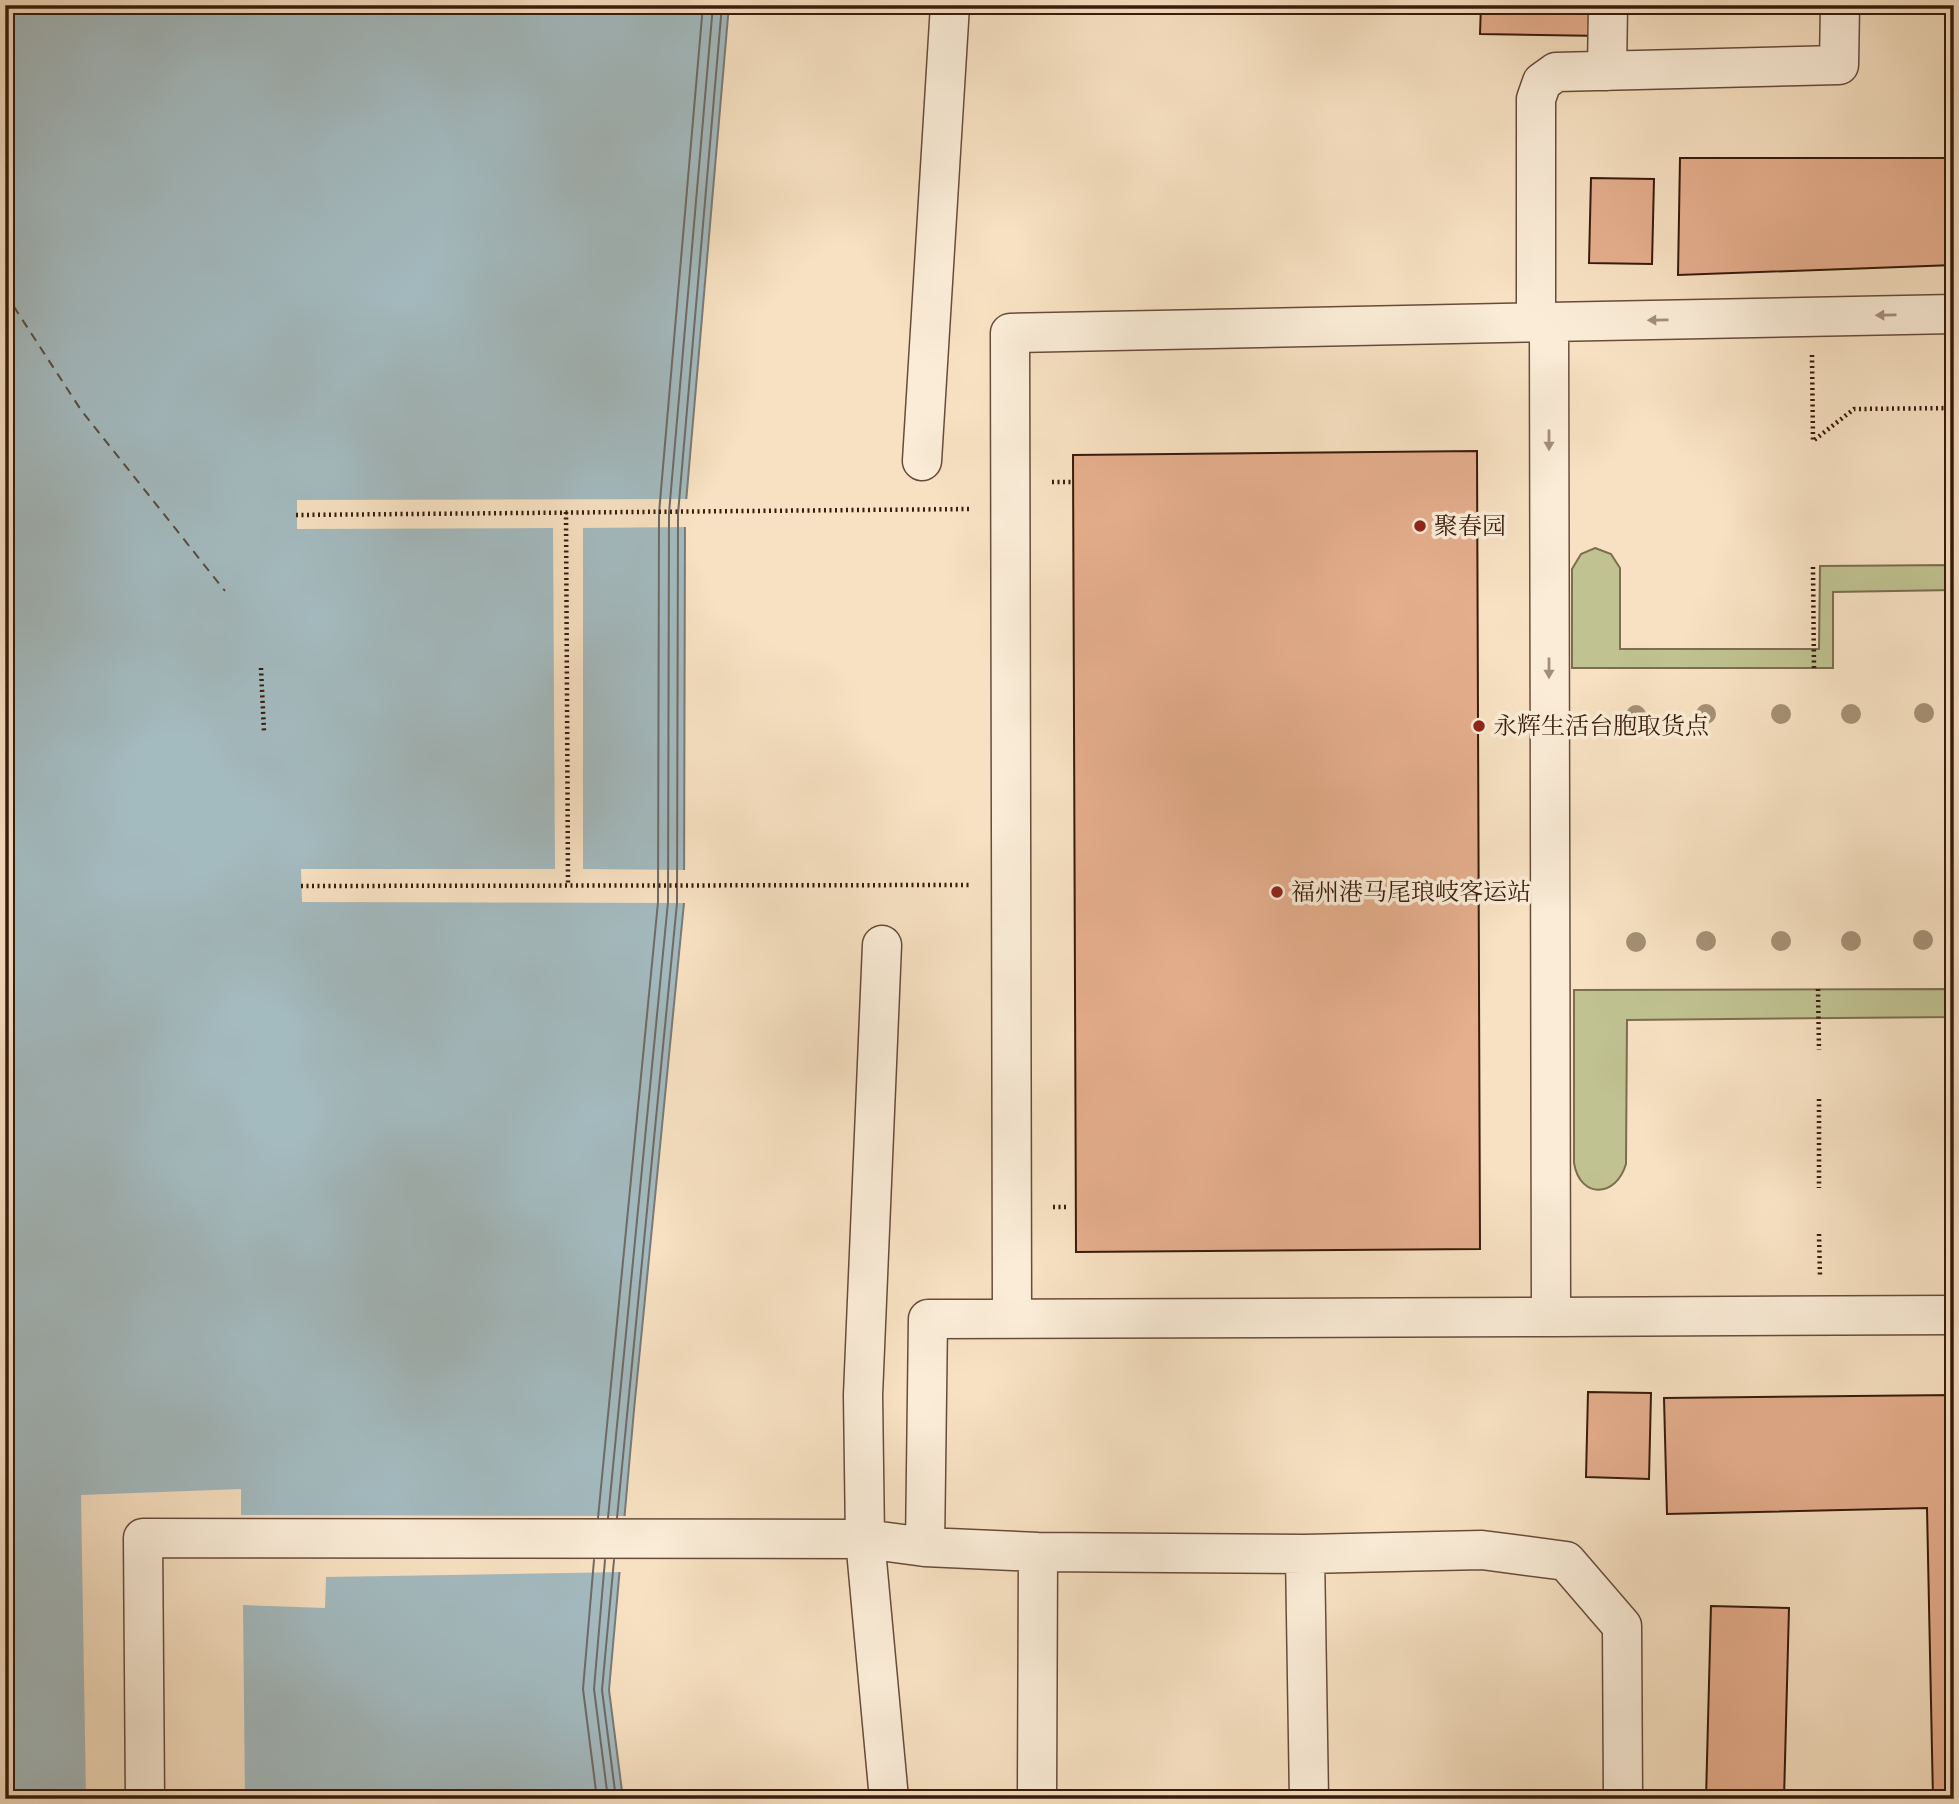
<svg xmlns="http://www.w3.org/2000/svg" width="1959" height="1804" viewBox="0 0 1959 1804" font-family="'Gentium Book Plus','Noto Serif SC',serif">
	<style>
		.green { fill: #c0c291; stroke: #7c6e4e; stroke-width: 2 }
		.water { fill: #a3babf; stroke: #797a77; stroke-width: 2 }
		.pier { fill: #f7e1c2 }
		.lines { fill: none; stroke-linecap: round; stroke-linejoin: round }
		.shore { stroke: #6e6a66; stroke-width: 2 }
		.ferry { stroke: #594b42; stroke-width: 2; stroke-dasharray: 9 7; stroke-linecap: butt }
		.building { fill: #e5ae8d; stroke: #391b0c; stroke-width: 2 }
		.minor-casing { stroke: #684c3a; stroke-width: 41 }
		.path { stroke: #391b0c; stroke-width: 4.5; stroke-dasharray: 2 3.5; stroke-linecap: butt }
		.minor { stroke: #faecd7; stroke-width: 38 }
		.tree { fill: #a59074 }
		.oneway { fill: #a38e7c }
		.poi-dot { fill: #8f2418; stroke: #faecd7; stroke-width: 2.5 }
		.labels { text-anchor: middle; stroke-width: 7; stroke-linejoin: round; paint-order: stroke }
		.poi-label { font-size: 24px; fill: #391b0c; stroke: #faecd7; text-anchor: start }
	</style>
	<rect width="100%" height="100%" fill="#f7e1c2"/>
	<filter id="stains"><feTurbulence type="fractalNoise" baseFrequency=".00286" numOctaves="4"/><feColorMatrix values="0 0 0 0 .2 0 0 0 0 .09 0 0 0 0 .02 0 0 0 .5 -.17"/></filter>
	<radialGradient id="worn" r=".72"><stop offset=".6" stop-color="#630" stop-opacity="0"/><stop offset="1" stop-color="#630" stop-opacity=".3"/></radialGradient>
	<!-- green -->
	<path class="green" d="M 1595,548 L 1611,554 L 1620,568 L 1620,649 L 1819,649 L 1820,566 L 1954,565 L 1954,590 L 1833,592 L 1833,668 L 1572,668 L 1572,569 L 1581,554 Z
		M 1954,989 L 1954,1017 L 1627,1020 L 1626,1164 C 1616,1198 1580,1199 1574,1163 L 1574,990 Z"/>
	<!-- water -->
	<path class="water" d="M 5,5 L 729,5 L 685,514 L 684,903 L 634,1410 L 609,1690 L 623,1799 L 5,1799 Z"/>
	<!-- pier -->
	<path class="pier" d="M 690,499 L 688,527 L 583,528 L 583,869 L 688,870 L 687,903 L 302,902 L 301,869 L 555,869 L 553,528 L 297,529 L 297,500 Z
		M 241,1489 L 241,1515 L 628,1516 L 623,1572 L 326,1577 L 325,1608 L 243,1605 L 245,1799 L 86,1799 L 81,1495 Z"/>
	<g class="lines">
		<!-- shore -->
		<path class="shore" d="M 598,1518 L 658,902 L 659,513 L 703,5
			M 608,1518 L 668,902 L 669,513 L 713,5
			M 617,1518 L 677,903 L 678,514 L 722,5
			M 594,1560 L 583,1689 L 597,1799
			M 605,1560 L 594,1689 L 608,1799
			M 614,1560 L 602,1690 L 616,1799"/>
		<!-- ferry -->
		<path class="ferry" d="M 5,293 L 81,410 L 225,591"/>
	</g>
	<!-- building -->
	<path class="building" d="M 1481,5 L 1604,5 L 1603,36 L 1480,34 Z
		M 1949,5 L 1954,5 L 1954,265 L 1678,275 L 1680,158 L 1949,158 Z
		M 1591,178 L 1654,179 L 1652,264 L 1589,263 Z
		M 1477,451 L 1480,1249 L 1076,1252 L 1073,455 Z
		M 1588,1392 L 1651,1393 L 1649,1479 L 1586,1477 Z
		M 1954,1395 L 1954,1799 L 1933,1799 L 1927,1508 L 1667,1514 L 1664,1398 Z
		M 1711,1606 L 1789,1608 L 1784,1799 L 1706,1799 Z"/>
	<g class="lines">
		<defs>
			<path id="minor" d="M 1607,71 L 1608,5
				M 1954,314 L 1549,322 L 1551,1317 L 1954,1315
				M 1536,322 L 1536,99 L 1542,82 L 1556,72 L 1839,65 L 1840,5
				M 922,461 L 950,5
				M 882,945 L 863,1395 L 865,1539 L 889,1799
				M 1012,1318 L 1010,333 L 1549,322
				M 925,1547 L 928,1319 L 1551,1317
				M 1305,1554 L 1309,1799
				M 145,1799 L 143,1538 L 865,1539 L 925,1547 L 1038,1552 L 1305,1554 L 1482,1550 L 1566,1561 L 1622,1626 L 1623,1799
				M 1037,1799 L 1038,1552"/>
		</defs>
		<!-- minor casing -->
		<use href="#minor" class="minor-casing"/>
		<!-- path -->
		<path class="path" d="M 1812,355 L 1813,441 L 1854,409 L 1954,408
			M 1052,482 L 1073,482
			M 566,512 L 568,885
			M 296,515 L 971,509
			M 1813,567 L 1814,669
			M 261,668 L 264,732
			M 301,886 L 972,885
			M 1818,989 L 1819,1050
			M 1819,1099 L 1819,1188
			M 1053,1207 L 1069,1207
			M 1819,1234 L 1820,1277"/>
		<!-- minor -->
		<use href="#minor" class="minor"/>
	</g>
	<!-- trees -->
	<g class="tree">
		<circle cx="1924" cy="713" r="10"/>
		<circle cx="1706" cy="714" r="10"/>
		<circle cx="1781" cy="714" r="10"/>
		<circle cx="1851" cy="714" r="10"/>
		<circle cx="1636" cy="715" r="10"/>
		<circle cx="1923" cy="940" r="10"/>
		<circle cx="1706" cy="941" r="10"/>
		<circle cx="1781" cy="941" r="10"/>
		<circle cx="1851" cy="941" r="10"/>
		<circle cx="1636" cy="942" r="10"/>
	</g>
	<!-- one-way arrows -->
	<defs><path id="oneway-solid" d="M-6-.8H1V-3.2L6.5 0L1 3.2V.8H-6Z" transform="scale(1.75)"/></defs>
	<g class="oneway">
		<use href="#oneway-solid" transform="translate(1886 315) rotate(179)"/>
		<use href="#oneway-solid" transform="translate(1658 320) rotate(179)"/>
		<use href="#oneway-solid" transform="translate(1549 440) rotate(90)"/>
		<use href="#oneway-solid" transform="translate(1549 668) rotate(90)"/>
	</g>
	<!-- markers -->
	<g class="poi-dot">
		<circle cx="1420" cy="526" r="7"/>
		<circle cx="1479" cy="726" r="7"/>
		<circle cx="1277" cy="892" r="7"/>
	</g>
	<g class="labels">
		<!-- poi labels -->
		<g class="poi-label">
			<text x="1434" y="534">聚春园</text>
			<text x="1493" y="734">永辉生活台胞取货点</text>
			<text x="1291" y="900">福州港马尾琅岐客运站</text>
		</g>
	</g>
	<!-- margin -->
	<rect width="1959" height="1804" fill="none" stroke="#f7e1c2" stroke-width="28"/>
	<rect x="7" y="7" width="1945" height="1790" fill="none" stroke="#391b0c" stroke-width="3.5"/>
	<rect x="14" y="14" width="1931" height="1776" fill="none" stroke="#391b0c" stroke-width="2"/>
	<rect width="100%" height="100%" filter="url(#stains)"/>
	<rect width="100%" height="100%" fill="url(#worn)"/>
</svg>
